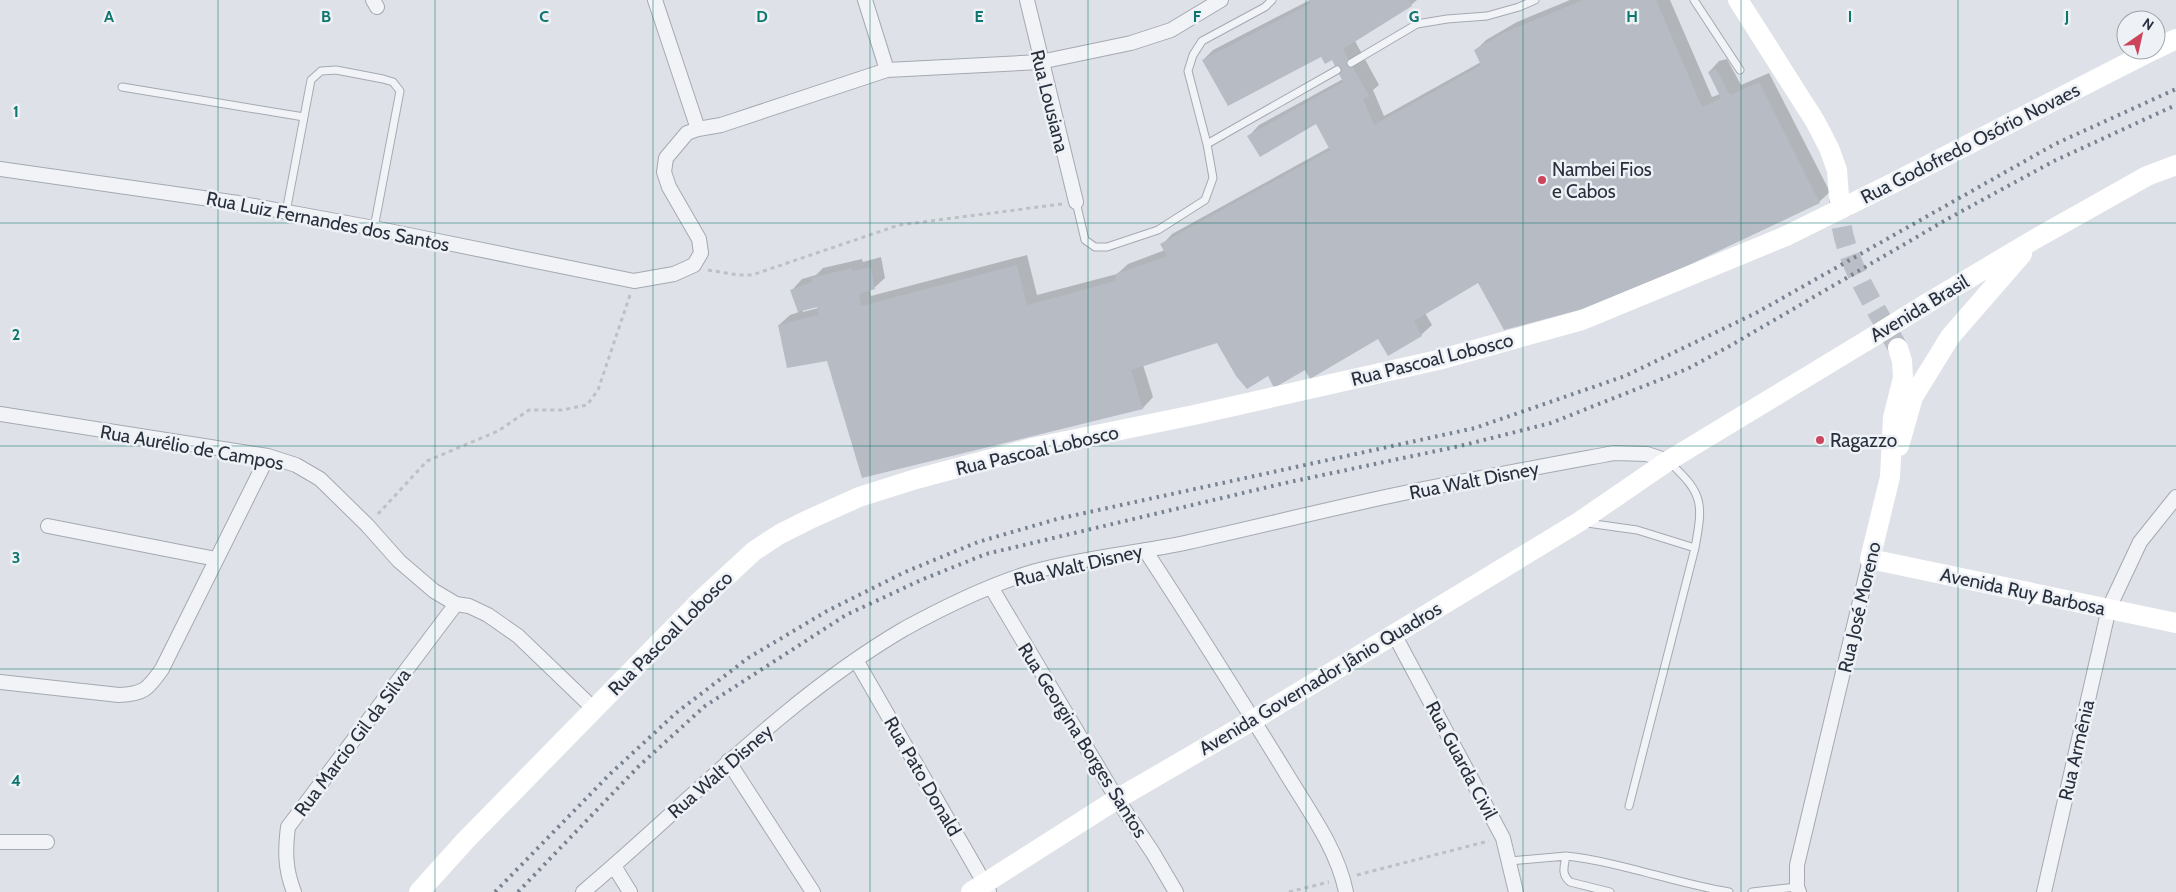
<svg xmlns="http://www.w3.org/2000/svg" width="2176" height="892" viewBox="0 0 2176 892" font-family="Cabin,sans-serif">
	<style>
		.shadow { fill: #0003; fill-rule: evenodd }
		.building { fill: #b6bbc4 }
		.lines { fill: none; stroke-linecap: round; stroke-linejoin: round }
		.secondary-tunnel { stroke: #babec6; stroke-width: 20; stroke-dasharray: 20 10; stroke-linecap: butt }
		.lane-casing { stroke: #a4a9b2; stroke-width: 9 }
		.street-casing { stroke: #a4a9b2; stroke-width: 16 }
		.path { stroke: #bdc0c6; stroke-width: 3; stroke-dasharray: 4 4; stroke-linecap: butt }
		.lane { stroke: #f1f3f6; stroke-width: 7 }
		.street { stroke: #f1f3f6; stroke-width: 14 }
		.secondary { stroke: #fff; stroke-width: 20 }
		.rail { stroke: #788291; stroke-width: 4; stroke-dasharray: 2.5 5; stroke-linecap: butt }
		.secondary-bridge { stroke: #fff; stroke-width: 20 }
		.grid { fill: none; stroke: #0f766e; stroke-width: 1; stroke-opacity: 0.55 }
		.poi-dot { fill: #cb455b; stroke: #eef1f5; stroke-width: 2 }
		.labels { text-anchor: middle; stroke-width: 5; stroke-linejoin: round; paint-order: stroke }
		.street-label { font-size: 19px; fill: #28303e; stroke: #eef1f5 }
		.poi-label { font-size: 19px; fill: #28303e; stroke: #eef1f5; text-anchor: start }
		.grid-label { font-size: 16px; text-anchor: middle; font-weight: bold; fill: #0f766e; stroke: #eef1f5; stroke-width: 5; stroke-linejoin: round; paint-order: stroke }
	</style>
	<rect width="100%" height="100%" fill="#dee2e8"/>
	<!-- shadow -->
	<path class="shadow" d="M 1310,0 L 1417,0 L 1411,5 L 1355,41 L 1379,85 L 1373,90 L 1384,116 L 1481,62 L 1476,50 L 1486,40 L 1517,22 L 1570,0 L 1670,0 L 1712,97 L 1720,94 L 1709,72 L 1719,61 L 1727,59 L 1741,85 L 1769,73 L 1830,192 L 1819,202 L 1478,281 L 1425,313 L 1432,325 L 1421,335 L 1378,338 L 1306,369 L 1218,342 L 1143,365 L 1153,397 L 1143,408 L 863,476 L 828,360 L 779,325 L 790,315 L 799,312 L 792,290 L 802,279 L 816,275 L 823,268 L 862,259 L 863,262 L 881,257 L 885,278 L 874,288 L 870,290 L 871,296 L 1027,255 L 1037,295 L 1117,274 L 1128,264 L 1165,250 L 1162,245 L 1172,234 L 1330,147 L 1317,122 L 1249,136 L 1259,125 L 1343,79 L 1333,58 L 1322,56 L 1203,60 L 1213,50 ZM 818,305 L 818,308 L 803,312 L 802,309 Z"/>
	<!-- building -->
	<path class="building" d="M 1309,0 L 1409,0 L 1412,6 L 1343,49 L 1369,96 L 1363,99 L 1374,125 L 1481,65 L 1474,50 L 1505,32 L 1583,0 L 1656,0 L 1702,107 L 1721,98 L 1708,72 L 1716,69 L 1730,95 L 1759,82 L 1820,203 L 1613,301 L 1504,330 L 1478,283 L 1414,321 L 1422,336 L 1388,356 L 1378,339 L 1310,379 L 1305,370 L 1274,388 L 1268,376 L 1247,389 L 1236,376 L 1217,343 L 1131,370 L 1143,409 L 862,478 L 827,361 L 787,368 L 778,325 L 819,315 L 817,307 L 798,312 L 790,290 L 812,282 L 811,278 L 852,268 L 852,271 L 871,267 L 875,289 L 859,294 L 861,306 L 1017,265 L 1027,305 L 1115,281 L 1116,274 L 1167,256 L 1160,244 L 1330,150 L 1316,124 L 1260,157 L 1247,136 L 1343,82 L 1332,60 L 1325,64 L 1321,57 L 1228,106 L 1202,60 L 1311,3 Z"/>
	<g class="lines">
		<!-- secondary-tunnel -->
		<path class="secondary-tunnel" d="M 1839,197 C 1840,207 1840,218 1842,228 C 1849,268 1878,312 1898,348"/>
		<defs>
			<path id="lane" d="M 1694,0 L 1740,70
				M 1351,63 L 1417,24 L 1447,19 L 1487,16 L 1519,7 L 1535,0
				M 122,87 L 304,117
				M 1207,144 L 1337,70
				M 1076,202 L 1085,240 L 1095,247 L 1107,247 L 1158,230 L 1205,200 L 1213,178 L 1207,144 L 1188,71 L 1193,55 L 1202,41 L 1265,7 L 1272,0
				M 286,212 L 311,80 L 321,71 L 336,70 L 383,79 L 393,82 L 400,91 L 374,228
				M 1587,523 L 1637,530 L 1695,548
				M 1629,806 L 1695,548 C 1703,504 1704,494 1670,463
				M 1510,861 L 1566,856
				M 1610,892 L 1570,882 C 1561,874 1564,867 1566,856 C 1621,862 1674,883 1729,892
				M 1752,892 L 1797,887"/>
			<path id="street" d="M 373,0 L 377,7
				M 655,0 L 698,129
				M 865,0 L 887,70
				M 1027,0 L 1076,202
				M 0,169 L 238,203 L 374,228 L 634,281 L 674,274 L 694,265 L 701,253 L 699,239 L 669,187 L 664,172 L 666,158 L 687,133 L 698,129 L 721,125 L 887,70 L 1040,62 L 1131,43 L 1171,30 L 1221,0
				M 0,414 L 268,456 L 296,465 L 320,479 L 367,525 L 399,561 L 434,591 L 456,604 L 469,606 L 488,615 L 518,636 L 594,709
				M 48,526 L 216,559
				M 1145,550 C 1192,622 1238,695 1283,768 C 1306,807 1337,847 1346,892
				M 991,587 L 1117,799 L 1153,853 L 1176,892
				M 1394,634 L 1503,838 L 1516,892
				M 856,660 L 989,891
				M 0,682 L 119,695 C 144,694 148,689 162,669 L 268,456
				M 728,761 L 813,892
				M 0,842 L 47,842
				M 614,866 L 630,892
				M 294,892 C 285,869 285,851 288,827 L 456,604
				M 583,892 C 689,803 783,700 904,629 C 946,606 990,584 1036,571 C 1086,557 1139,553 1189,542 C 1261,526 1332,508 1404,493 C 1473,479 1544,466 1614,453 L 1647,454 L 1668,461
				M 1799,892 L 1797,887 L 1797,865 L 1870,559
				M 2044,892 L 2109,608 L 2140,542 L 2176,497"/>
		</defs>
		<!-- lane casing -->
		<use href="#lane" class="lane-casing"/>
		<!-- street casing -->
		<use href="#street" class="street-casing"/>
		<!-- path -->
		<path class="path" d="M 708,270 L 738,275 L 752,275 L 899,225 L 1062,204
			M 378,514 L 427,461 L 498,431 L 529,410 L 562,410 L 587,405 L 598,390 L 630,295
			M 1357,875 L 1489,841
			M 1289,892 L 1329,882"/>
		<!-- lane -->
		<use href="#lane" class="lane"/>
		<!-- street -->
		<use href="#street" class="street"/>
		<!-- secondary -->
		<path class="secondary" d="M 1738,0 L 1815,121 L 1829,148 L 1837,170 L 1839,197
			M 2156,49 L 2176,39
			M 1891,184 L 2153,50
			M 1926,304 L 2035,239 L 2147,176 L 2176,165
			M 1898,348 L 1902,361 L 1903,378 L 1893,418 L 1890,477 L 1870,559 L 2176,623
			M 1899,446 L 1913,397 L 1950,337 L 2022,254
			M 419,892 L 465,841 L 701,600 L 754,551 L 780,534 L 808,520 L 859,497 L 916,479 L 1032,448 L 1194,415 L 1438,360 L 1582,320 L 1786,236
			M 971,892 L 1117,799 L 1253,720 L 1579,522 L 1668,461 L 1866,341"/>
		<!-- rail -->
		<path class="rail" d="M 495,892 L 610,774 L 676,713 L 748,658 L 827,611 L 905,572 L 978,542 L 1057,519 L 1475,428 L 1625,376 L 1756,313 L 2055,144 L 2176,89
			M 518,892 L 639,766 L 705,706 L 846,615 L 921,580 L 986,554 L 1285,483 L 1460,446 L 1551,423 L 1687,369 L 1728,347 L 1951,217 L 2054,161 L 2176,105"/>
		<!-- secondary-bridge -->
		<path class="secondary-bridge" d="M 1786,236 L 1891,184
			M 1866,341 L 1926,304"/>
	</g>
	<!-- grid -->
	<path class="grid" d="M 218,0 L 218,892M 435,0 L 435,892M 653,0 L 653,892M 870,0 L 870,892M 1088,0 L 1088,892M 1306,0 L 1306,892M 1523,0 L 1523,892M 1741,0 L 1741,892M 1958,0 L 1958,892M 0,223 L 2176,223M 0,446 L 2176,446M 0,669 L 2176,669"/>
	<!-- markers -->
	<g class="poi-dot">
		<circle cx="1542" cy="180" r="5"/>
		<circle cx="1820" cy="440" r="5"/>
	</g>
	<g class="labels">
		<!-- street labels -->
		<g class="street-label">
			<text transform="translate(1050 101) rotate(76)" y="7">Rua Lousiana</text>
			<text transform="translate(1970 143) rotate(-27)" y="7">Rua Godofredo Osório Novaes</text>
			<text transform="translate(328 221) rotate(11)" y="7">Rua Luiz Fernandes dos Santos</text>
			<text transform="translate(1919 308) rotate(-31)" y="7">Avenida Brasil</text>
			<text transform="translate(1432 359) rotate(-14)" y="7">Rua Pascoal Lobosco</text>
			<text transform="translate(192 447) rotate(10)" y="7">Rua Aurélio de Campos</text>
			<text transform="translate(1037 450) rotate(-13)" y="7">Rua Pascoal Lobosco</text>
			<text transform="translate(1474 480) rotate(-11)" y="7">Rua Walt Disney</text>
			<text transform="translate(1078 565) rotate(-13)" y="7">Rua Walt Disney</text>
			<text transform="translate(2023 591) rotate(12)" y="7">Avenida Ruy Barbosa</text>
			<text transform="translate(1859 607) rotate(-77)" y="7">Rua José Moreno</text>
			<text transform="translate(670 633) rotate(-45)" y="7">Rua Pascoal Lobosco</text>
			<text transform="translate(1320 678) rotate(-31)" y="7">Avenida Governador Jânio Quadros</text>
			<text transform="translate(1083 740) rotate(58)" y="7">Rua Georgina Borges Santos</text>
			<text transform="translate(352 742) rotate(-53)" y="7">Rua Marcio Gil da Silva</text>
			<text transform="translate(2076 750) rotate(-77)" y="7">Rua Armênia</text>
			<text transform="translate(1462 760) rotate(62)" y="7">Rua Guarda Civil</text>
			<text transform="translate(720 771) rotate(-41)" y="7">Rua Walt Disney</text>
			<text transform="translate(923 776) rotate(60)" y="7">Rua Pato Donald</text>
		</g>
		<!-- poi labels -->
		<g class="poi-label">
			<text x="1552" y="176">Nambei Fios<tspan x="1552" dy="22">e Cabos</tspan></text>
			<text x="1830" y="447">Ragazzo</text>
		</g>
	</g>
	<g class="grid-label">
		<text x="109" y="22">A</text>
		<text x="326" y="22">B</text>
		<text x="544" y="22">C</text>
		<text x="762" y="22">D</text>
		<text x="979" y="22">E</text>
		<text x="1197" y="22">F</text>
		<text x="1414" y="22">G</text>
		<text x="1632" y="22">H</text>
		<text x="1850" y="22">I</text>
		<text x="2067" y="22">J</text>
		<text x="16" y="117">1</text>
		<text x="16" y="340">2</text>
		<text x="16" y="563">3</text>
		<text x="16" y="786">4</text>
	</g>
	<!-- north arrow -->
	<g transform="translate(2141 35) rotate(34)"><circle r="24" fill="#eef1f5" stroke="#9fa4ac"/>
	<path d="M0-4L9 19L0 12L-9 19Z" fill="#cb455b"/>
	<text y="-8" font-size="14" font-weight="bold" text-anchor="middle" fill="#28303e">N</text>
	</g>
</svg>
